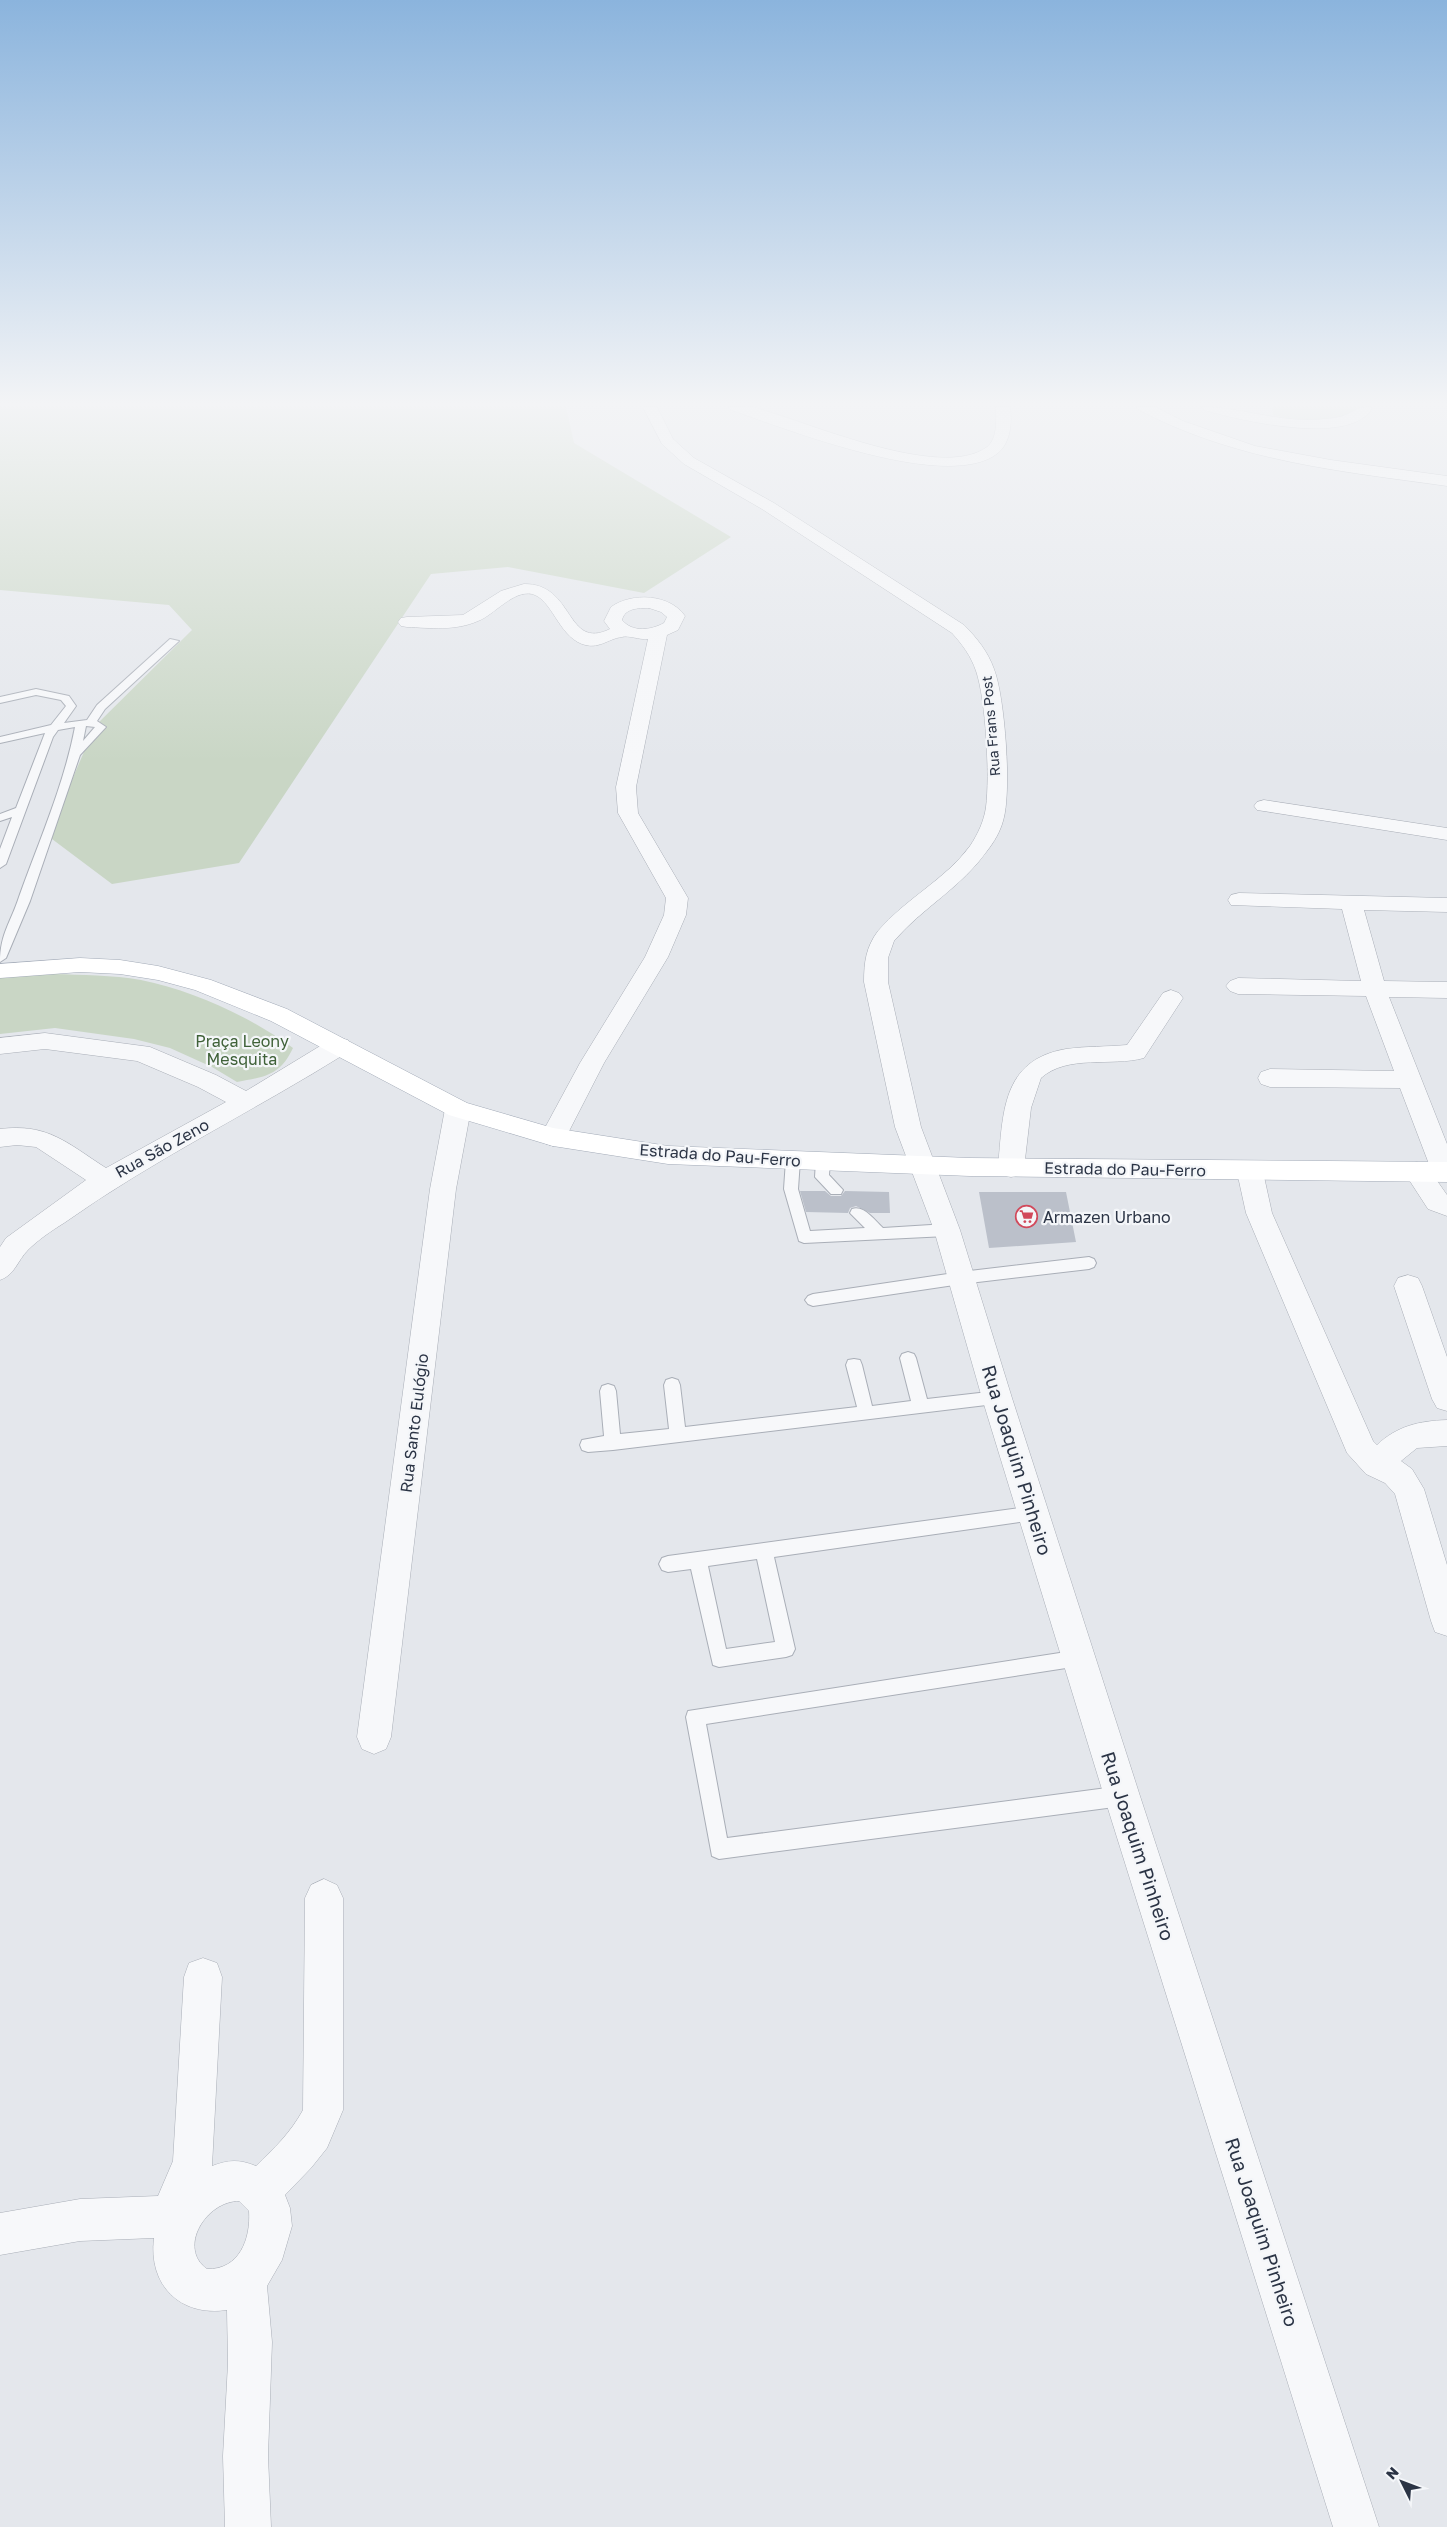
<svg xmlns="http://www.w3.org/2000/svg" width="1447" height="2527" viewBox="0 0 1447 2527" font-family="'Golos Text',sans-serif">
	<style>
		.green { fill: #c9d6c5 }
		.building { fill: #bbc0ca }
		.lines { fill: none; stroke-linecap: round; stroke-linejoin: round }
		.lane-casing { stroke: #a9aeb7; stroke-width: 2 }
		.street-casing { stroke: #a9aeb7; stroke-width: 1 }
		.primary-casing { stroke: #a3abb8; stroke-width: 1 }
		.lane { fill: #f7f8fa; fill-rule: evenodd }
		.street { fill: #f7f8fa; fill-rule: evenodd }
		.primary { fill: #fff; fill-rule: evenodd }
		.labels { text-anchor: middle; stroke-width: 4.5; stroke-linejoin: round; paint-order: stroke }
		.far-street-label { font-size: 14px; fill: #2b3445; stroke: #f4f6f9 }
		.park-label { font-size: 16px; fill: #3f6138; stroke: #f4f6f9 }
		.street-label { font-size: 16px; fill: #2b3445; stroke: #f4f6f9 }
		.poi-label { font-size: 16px; fill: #2b3445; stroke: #f4f6f9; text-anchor: start }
		.near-street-label { font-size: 19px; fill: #2b3445; stroke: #f4f6f9 }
	</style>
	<rect width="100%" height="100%" fill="#e4e7ec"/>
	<!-- green -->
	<path class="green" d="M 0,407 L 566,407 L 574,443 L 731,537 L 644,593 L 508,567 L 431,574 L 239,863 L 112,884 L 48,836 L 95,726 L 192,630 L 169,605 L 0,590 Z
		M 1272,407 L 1360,407 L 1361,411 C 1339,422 1296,422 1273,415 Z
		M 53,974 C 82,975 112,975 141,980 C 194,991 249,1016 293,1048 C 280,1076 264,1077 237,1082 L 212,1067 L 170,1048 L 134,1039 L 55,1028 L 0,1034 L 0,978 Z"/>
	<!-- building -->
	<path class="building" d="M 800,1191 L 825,1191 L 831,1196 L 841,1196 L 845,1191 L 889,1192 L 890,1213 L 870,1213 L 856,1206 L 850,1208 L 848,1213 L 806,1212 Z
		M 979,1192 L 1066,1192 L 1076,1242 L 989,1248 Z"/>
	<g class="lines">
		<defs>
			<path id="lane" d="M 170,639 L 179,641 L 105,709 L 97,721 L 106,727 L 80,755 L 30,901 L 6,958 L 0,962 C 0,934 11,922 19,897 C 39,841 64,785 75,727 L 58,730 L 53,737 L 6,864 L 0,868 L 0,849 L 12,817 L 0,821 L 0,814 L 16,808 L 45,733 L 0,743 L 0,737 L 51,725 L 66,706 L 61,700 L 36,695 L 0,703 L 0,697 L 36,689 L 69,696 L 76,706 L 64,723 L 87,720 L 97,705 ZM 86,726 L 95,727 L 83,741 Z
				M 793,1155 L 800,1160 L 798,1189 L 810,1231 L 865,1228 L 850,1213 L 852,1209 C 864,1205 874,1220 883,1228 L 947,1224 L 952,1226 L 954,1230 L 952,1234 L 947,1236 L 804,1243 L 799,1241 L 784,1189 L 786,1160 Z
				M 823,1156 L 830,1161 L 829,1175 L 843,1190 L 841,1194 L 831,1194 L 815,1177 L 816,1161 Z
				M 1089,1257 L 1094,1259 L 1096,1263 L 1094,1267 L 1089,1269 L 961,1284 L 813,1306 L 808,1304 L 805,1300 L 808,1296 L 813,1294 L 961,1272 Z
				M 908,1352 L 914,1354 L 916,1358 L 927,1399 L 997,1391 L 1003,1393 L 1005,1398 L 1003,1403 L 613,1450 L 588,1452 L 582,1450 L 580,1445 L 582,1440 L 604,1436 L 600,1391 L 602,1386 L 608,1384 L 614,1386 L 616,1391 L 620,1434 L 669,1429 L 664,1385 L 666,1380 L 672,1378 L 678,1380 L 680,1385 L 685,1427 L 857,1407 L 846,1365 L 848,1360 L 854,1359 L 860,1360 L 862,1365 L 872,1406 L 911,1401 L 900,1358 L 902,1354 Z
				M 1034,1506 L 1040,1508 L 1043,1513 L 1040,1518 L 1034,1520 L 774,1557 L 795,1649 L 792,1655 L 786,1657 L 719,1667 L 713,1665 L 691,1569 L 668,1572 L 662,1570 L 659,1564 L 662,1558 L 668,1556 ZM 757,1559 L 775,1642 L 726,1649 L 708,1566 Z
				M 1079,1650 L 1085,1652 L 1088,1658 L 1085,1664 L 1079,1666 L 706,1724 L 727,1838 L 1122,1786 L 1129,1789 L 1132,1796 L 1129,1803 L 1122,1806 L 719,1859 L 712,1856 L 686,1717 L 688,1711 Z"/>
			<path id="street" d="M 643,407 L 657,407 L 673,439 L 694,458 L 774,503 L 964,625 C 977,638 988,652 994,669 C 1005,697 1012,793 1003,821 C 1000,832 994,842 987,851 C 962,887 922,908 894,941 L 888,958 L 888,982 L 921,1127 L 960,1230 L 1012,1398 L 1140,1796 L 1379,2527 L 1333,2527 L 1104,1796 L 982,1398 L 934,1230 L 895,1127 L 864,982 C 864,962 866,947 878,931 C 905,899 945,880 970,846 C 978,834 984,821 986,807 C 990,776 986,700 976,671 C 971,656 962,644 952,633 L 762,509 L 684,464 L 662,444 Z
				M 729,407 C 736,407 745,406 752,407 C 804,420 940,482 987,447 C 998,438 996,419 996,407 L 1010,407 C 1012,422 1011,442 998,453 C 948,493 787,429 731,410 Z
				M 1137,407 L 1155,407 L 1183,421 L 1255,446 L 1331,460 L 1447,476 L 1447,486 C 1339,471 1236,461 1139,410 Z
				M 1202,407 C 1239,407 1275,421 1313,420 C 1323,419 1334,419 1343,416 C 1356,411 1356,407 1371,407 L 1371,410 C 1346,446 1239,420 1204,410 Z
				M 524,584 C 575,583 565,651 610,629 L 604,621 L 611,607 C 632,592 670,594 685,616 L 678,630 L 667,635 L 636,787 L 638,813 L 688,898 L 686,915 L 668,957 L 604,1063 L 566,1137 L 562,1143 L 553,1146 L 544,1143 L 540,1137 L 580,1063 L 645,957 L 664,915 L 666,898 L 618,813 L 616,787 L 648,639 C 639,640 629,635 622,637 C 607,639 599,650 582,644 C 558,635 552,599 532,594 C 513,590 494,615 478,621 C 456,631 430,628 407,627 L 401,626 L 398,622 L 401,618 L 407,617 L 463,615 L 501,591 ZM 649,608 L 661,612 L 667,617 L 664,623 C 651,630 633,633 622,620 C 625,608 638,608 649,608 Z
				M 1264,800 L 1447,828 L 1447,840 L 1257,810 L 1254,806 L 1257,802 Z
				M 1239,893 L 1447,898 L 1447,912 L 1364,910 L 1384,981 L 1447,982 L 1447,998 L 1389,997 L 1447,1144 L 1447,1181 L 1436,1179 L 1432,1172 L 1400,1088 L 1270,1087 L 1261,1084 L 1258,1078 L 1261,1072 L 1270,1069 L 1394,1071 L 1366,996 L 1238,994 L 1230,991 L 1226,986 L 1230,981 L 1238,978 L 1361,981 L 1342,909 L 1231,905 L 1228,900 L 1231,895 Z
				M 1171,990 L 1179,993 L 1183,998 L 1144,1058 C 1111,1067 1068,1054 1041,1078 L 1031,1108 L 1024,1168 L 1020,1175 L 1011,1177 L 1002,1175 L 998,1168 C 1003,1114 1001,1060 1066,1049 C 1086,1046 1107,1047 1127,1045 L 1163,993 Z
				M 45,1033 L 150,1047 L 216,1075 L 246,1091 L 330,1040 L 339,1038 L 348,1040 L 351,1046 L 348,1052 C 254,1111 154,1159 64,1223 C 51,1231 38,1240 28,1250 C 17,1261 15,1275 0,1280 L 0,1247 L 6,1238 L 86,1180 L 36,1147 L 17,1145 L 0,1147 L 0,1129 C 48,1123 67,1143 106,1168 L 226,1102 L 198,1087 L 137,1061 L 45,1049 L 0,1054 L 0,1038 Z
				M 458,1100 L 467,1103 L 471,1109 L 456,1189 L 391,1737 L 386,1749 L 374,1754 L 362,1749 L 357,1737 L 430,1189 L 445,1109 L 449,1103 Z
				M 1250,1162 L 1259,1165 L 1263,1172 L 1272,1213 L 1373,1441 L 1377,1445 C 1397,1426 1419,1421 1447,1420 L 1447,1446 L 1417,1448 L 1401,1461 L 1412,1469 L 1424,1489 L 1447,1565 L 1447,1636 L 1435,1632 L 1431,1621 L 1395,1494 L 1385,1483 L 1366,1474 L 1347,1453 L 1246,1213 L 1237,1172 L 1241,1165 Z
				M 1417,1162 L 1426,1165 L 1447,1195 L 1447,1216 L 1428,1209 L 1404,1172 L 1408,1165 Z
				M 1408,1275 L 1418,1278 L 1422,1286 L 1447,1357 L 1447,1411 L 1437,1408 L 1432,1399 L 1394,1286 L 1398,1278 Z
				M 324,1879 L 337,1885 L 343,1898 L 343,2110 L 327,2148 L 311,2168 L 285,2195 L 290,2208 L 292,2226 L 282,2260 L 267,2286 L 272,2342 L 268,2456 L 271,2527 L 225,2527 L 223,2456 L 228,2363 L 227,2310 C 180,2317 148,2285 154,2238 L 80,2241 L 0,2255 L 0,2213 L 80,2199 L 158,2196 L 173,2161 L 184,1977 L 189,1963 L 203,1958 L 217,1963 L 222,1977 L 212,2166 C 228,2160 239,2159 256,2166 C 274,2149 291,2132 303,2110 L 305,1898 L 311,1885 ZM 239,2201 L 249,2211 C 251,2239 239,2270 207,2269 C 177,2248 206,2201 239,2201 Z"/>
			<path id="primary" d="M 80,958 L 120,960 L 158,966 L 211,980 L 287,1009 L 467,1103 L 553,1128 L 668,1146 L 970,1158 L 1447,1162 L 1447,1182 L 970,1176 L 668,1164 L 553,1146 L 449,1115 L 271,1021 L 195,990 L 158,980 L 120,974 L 80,972 L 0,978 L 0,964 Z"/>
		</defs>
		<!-- lane casing -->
		<use href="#lane" class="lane-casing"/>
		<!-- street casing -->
		<use href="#street" class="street-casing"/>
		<!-- primary casing -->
		<use href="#primary" class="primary-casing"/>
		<!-- lane -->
		<use href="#lane" class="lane"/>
		<!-- street -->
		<use href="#street" class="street"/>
		<!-- primary -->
		<use href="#primary" class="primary"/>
	</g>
	<!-- sky -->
	<linearGradient id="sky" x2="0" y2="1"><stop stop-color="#8bb4dd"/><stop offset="0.53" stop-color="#f3f4f6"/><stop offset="1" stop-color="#f3f4f6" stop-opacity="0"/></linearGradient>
	<rect width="1447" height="761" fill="url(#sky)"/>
	<!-- icons -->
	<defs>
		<symbol id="supermarket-ring" viewBox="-11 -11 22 22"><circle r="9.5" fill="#f4f6f9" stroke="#d1495b" stroke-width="1.5"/><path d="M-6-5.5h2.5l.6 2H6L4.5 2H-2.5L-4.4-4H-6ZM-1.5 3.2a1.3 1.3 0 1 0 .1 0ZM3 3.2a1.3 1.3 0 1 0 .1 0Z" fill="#d1495b"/></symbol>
	</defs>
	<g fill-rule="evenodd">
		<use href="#supermarket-ring" x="1014" y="1204" width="25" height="25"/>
	</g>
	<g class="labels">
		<!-- far-street labels -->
		<g class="far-street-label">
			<text transform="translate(991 726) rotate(-95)" y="5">Rua Frans Post</text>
		</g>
		<!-- park labels -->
		<g class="park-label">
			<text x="242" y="1047">Praça Leony<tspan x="242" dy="18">Mesquita</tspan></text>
		</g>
		<!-- street labels -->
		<g class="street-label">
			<text transform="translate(162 1148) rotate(-29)" y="6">Rua São Zeno</text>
			<text transform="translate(720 1155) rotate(4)" y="6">Estrada do Pau-Ferro</text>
			<text transform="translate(1125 1169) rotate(1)" y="6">Estrada do Pau-Ferro</text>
			<text transform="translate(414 1423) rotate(-83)" y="6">Rua Santo Eulógio</text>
		</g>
		<!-- poi labels -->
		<g class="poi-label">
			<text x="1043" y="1223">Armazen Urbano</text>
		</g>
		<!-- near-street labels -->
		<g class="near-street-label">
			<text transform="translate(1017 1460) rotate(73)" y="7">Rua Joaquim Pinheiro</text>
			<text transform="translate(1138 1846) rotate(72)" y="7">Rua Joaquim Pinheiro</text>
			<text transform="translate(1262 2232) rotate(72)" y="7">Rua Joaquim Pinheiro</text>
		</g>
	</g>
	<!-- north arrow -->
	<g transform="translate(1402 2482) rotate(312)" stroke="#f4f6f9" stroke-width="4" paint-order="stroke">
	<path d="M0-4L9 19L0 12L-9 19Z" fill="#2b3445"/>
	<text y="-8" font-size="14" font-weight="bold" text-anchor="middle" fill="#2b3445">N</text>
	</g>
</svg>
